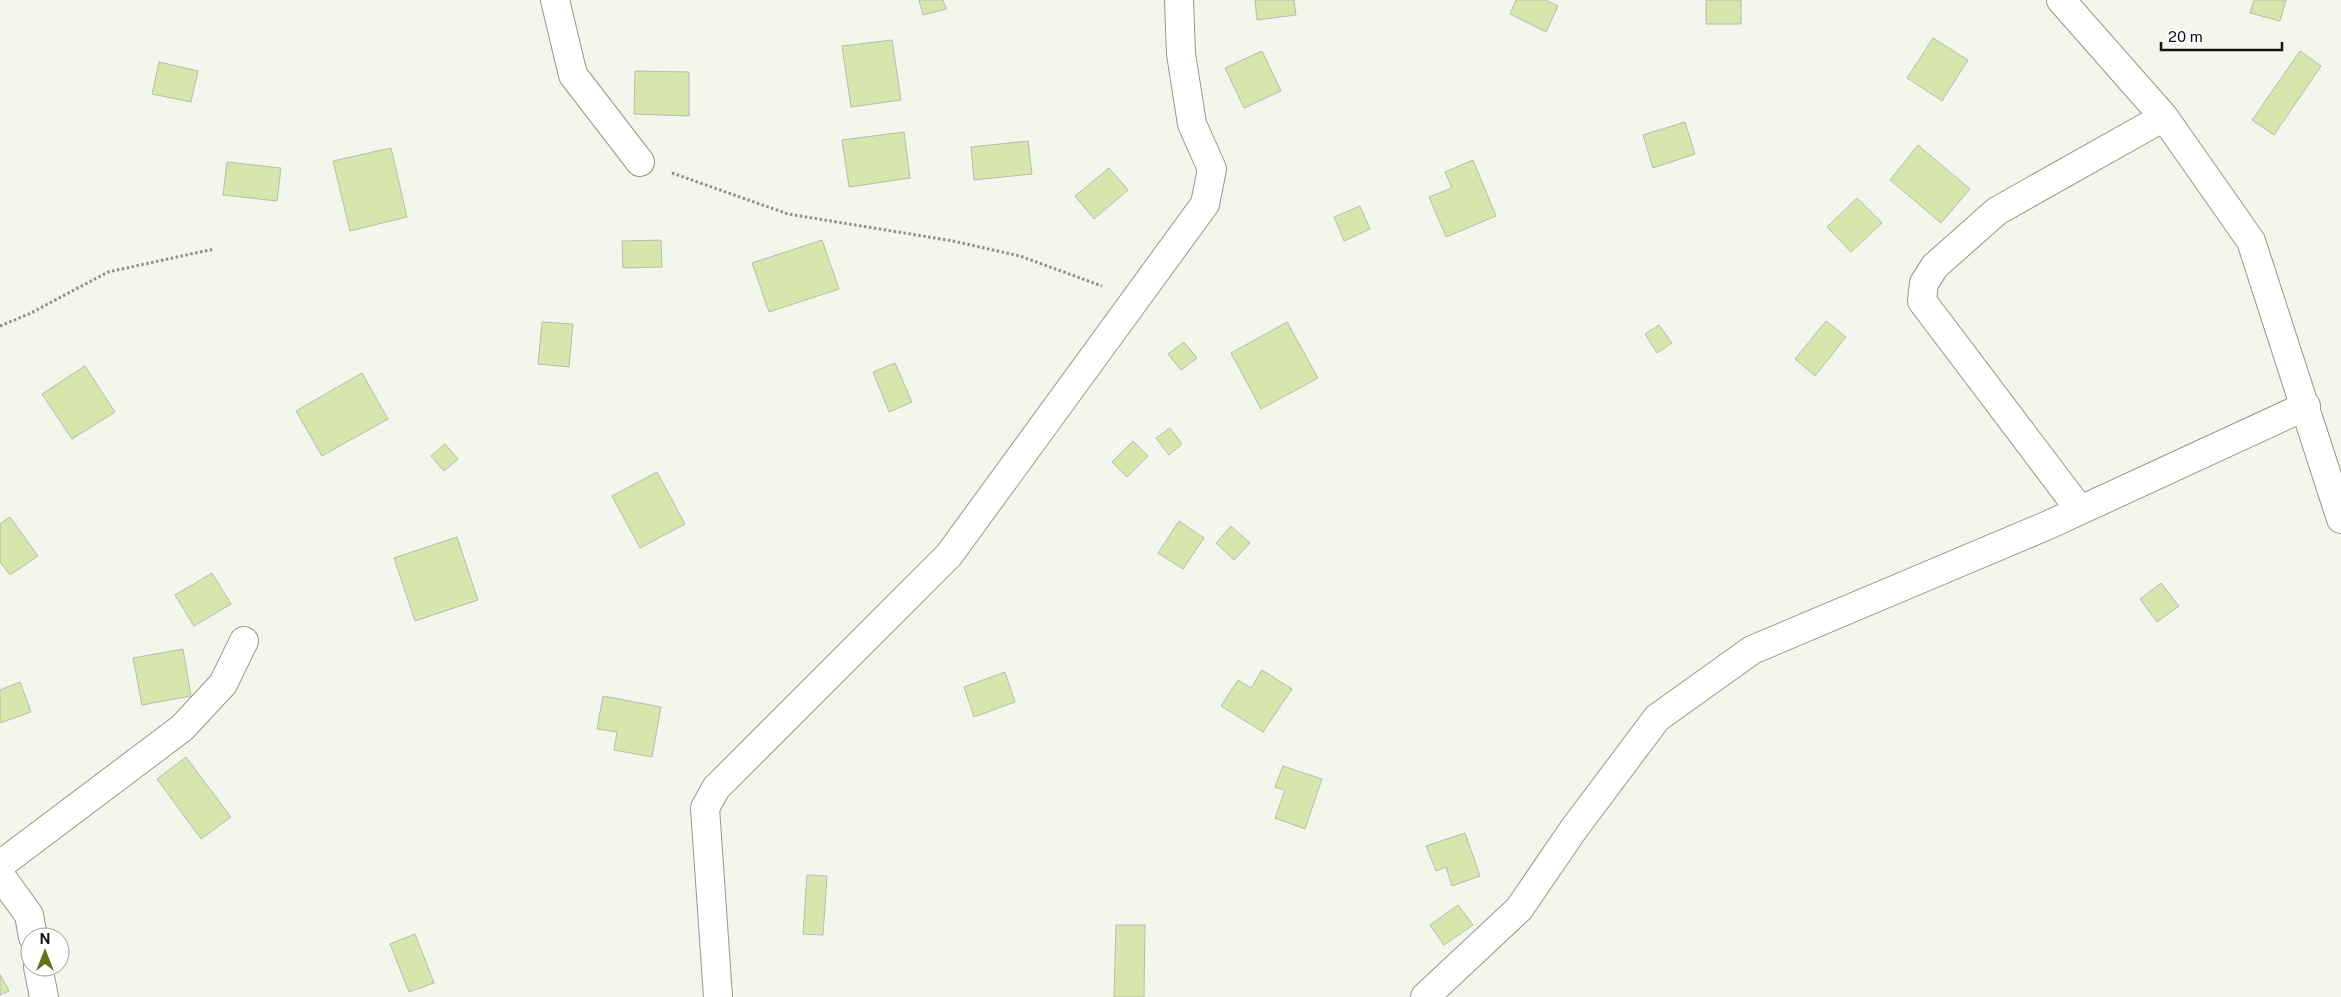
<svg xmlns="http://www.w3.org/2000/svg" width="2341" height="997" viewBox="0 0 2341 997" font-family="'Public Sans',sans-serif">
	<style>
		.building { fill: #d8e5ac; stroke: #b9bcb2 }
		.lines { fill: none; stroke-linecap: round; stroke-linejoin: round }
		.street-casing { stroke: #95988e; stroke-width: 30 }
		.path { stroke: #90928a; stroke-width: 3; stroke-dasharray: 2.5 2.5; stroke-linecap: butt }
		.street { stroke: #fff; stroke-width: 28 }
	</style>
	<rect width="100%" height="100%" fill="#f3f6eb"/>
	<!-- building -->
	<path class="building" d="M 919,0 L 943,0 L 946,9 L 923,15 Z
		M 1255,0 L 1294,0 L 1296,15 L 1257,20 Z
		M 1516,0 L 1545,0 L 1558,6 L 1546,32 L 1510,14 Z
		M 1706,0 L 1741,0 L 1741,24 L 1706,24 Z
		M 2254,0 L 2286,0 L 2280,21 L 2250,13 Z
		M 1933,38 L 1968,60 L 1942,101 L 1907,78 Z
		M 892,40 L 901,100 L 851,107 L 842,46 Z
		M 1262,51 L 1281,91 L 1244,108 L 1225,68 Z
		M 2300,51 L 2321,66 L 2274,135 L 2252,120 Z
		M 159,62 L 198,71 L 191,102 L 152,94 Z
		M 635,71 L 689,72 L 689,116 L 634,114 Z
		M 1685,122 L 1695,154 L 1653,168 L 1643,135 Z
		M 904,132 L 910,178 L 849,187 L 842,140 Z
		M 1028,141 L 1032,174 L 974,180 L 971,147 Z
		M 1918,145 L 1970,189 L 1941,223 L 1890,180 Z
		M 391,148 L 407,217 L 350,231 L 333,161 Z
		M 1473,160 L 1496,216 L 1446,237 L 1429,197 L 1452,188 L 1445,172 Z
		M 227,162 L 281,168 L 277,201 L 223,195 Z
		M 1109,168 L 1128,190 L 1094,219 L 1075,196 Z
		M 1857,198 L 1882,223 L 1851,252 L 1827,227 Z
		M 1360,206 L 1370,229 L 1344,241 L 1334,217 Z
		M 661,240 L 662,267 L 623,268 L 622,241 Z
		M 822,240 L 839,289 L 769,312 L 752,263 Z
		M 1826,321 L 1846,337 L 1815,376 L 1795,359 Z
		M 542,322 L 573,324 L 569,367 L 538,364 Z
		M 1287,322 L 1318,378 L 1261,409 L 1231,353 Z
		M 1659,325 L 1672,343 L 1657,353 L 1645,334 Z
		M 1184,342 L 1197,358 L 1181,370 L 1168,354 Z
		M 895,363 L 912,402 L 889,412 L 873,372 Z
		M 85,366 L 115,412 L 72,439 L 42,394 Z
		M 362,373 L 388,419 L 322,456 L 296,411 Z
		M 1170,428 L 1182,444 L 1169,455 L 1156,438 Z
		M 1133,441 L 1148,456 L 1127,477 L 1112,462 Z
		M 445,444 L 458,459 L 444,471 L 431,456 Z
		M 657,472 L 685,524 L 640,548 L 612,496 Z
		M 10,517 L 38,556 L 10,575 L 0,562 L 0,524 Z
		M 1179,521 L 1204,538 L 1183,569 L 1158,553 Z
		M 1231,526 L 1250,543 L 1234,560 L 1216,543 Z
		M 457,537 L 478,600 L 415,621 L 394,558 Z
		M 212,573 L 231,604 L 194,626 L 175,595 Z
		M 2161,583 L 2179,606 L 2157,622 L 2140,599 Z
		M 183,649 L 191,696 L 142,705 L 133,658 Z
		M 1262,670 L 1292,689 L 1263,732 L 1221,706 L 1238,680 L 1251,688 Z
		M 1005,672 L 1015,702 L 974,717 L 964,687 Z
		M 20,682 L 31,712 L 0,723 L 0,690 Z
		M 603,696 L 661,707 L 652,757 L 614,750 L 617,732 L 597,729 Z
		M 186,757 L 231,817 L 201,839 L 157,779 Z
		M 1283,766 L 1322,779 L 1305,829 L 1275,818 L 1285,790 L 1275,787 Z
		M 1465,833 L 1480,876 L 1452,886 L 1446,867 L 1436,871 L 1426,846 Z
		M 807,875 L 827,876 L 823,935 L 803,934 Z
		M 1458,905 L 1473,925 L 1444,945 L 1430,925 Z
		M 1116,925 L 1145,925 L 1144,997 L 1114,997 Z
		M 415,934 L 434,983 L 409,992 L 390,944 Z
		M 0,974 L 9,991 L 0,995 Z"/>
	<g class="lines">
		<defs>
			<path id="street" d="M 555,0 L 573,75 L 640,162
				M 2061,0 L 2164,117 L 2251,241 L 2341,519
				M 2080,510 L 1922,301 L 1924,283 L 1935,266 L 1997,211 L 2164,117
				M 0,865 L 182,728 L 223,684 L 244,641
				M 0,875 L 29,915 L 33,937
				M 38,967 L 44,997
				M 718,997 L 705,808 L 716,788 L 949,555 L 1205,204 L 1212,169 L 1192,124 L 1181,54 L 1179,0
				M 1425,997 L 1519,909 L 1573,830 L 1657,718 L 1752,650 L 2046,526 L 2306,406"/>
		</defs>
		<!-- street casing -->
		<use href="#street" class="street-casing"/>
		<!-- path -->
		<path class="path" d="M 672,173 L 788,214 L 953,241 L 1020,256 L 1102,286
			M 0,326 L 29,314 L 108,272 L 214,249"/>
		<!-- street -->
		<use href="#street" class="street"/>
	</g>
	<!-- north arrow -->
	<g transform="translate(45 952)"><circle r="24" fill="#ffffff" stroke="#a1a19f"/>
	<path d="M0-4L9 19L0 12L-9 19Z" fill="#64721d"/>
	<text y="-8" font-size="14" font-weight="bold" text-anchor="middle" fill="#131410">N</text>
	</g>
	<!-- scale -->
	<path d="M2161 42v8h121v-8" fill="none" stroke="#131410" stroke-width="2.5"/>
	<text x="2168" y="42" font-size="15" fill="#131410" stroke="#ffffff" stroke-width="4" paint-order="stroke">20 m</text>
</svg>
